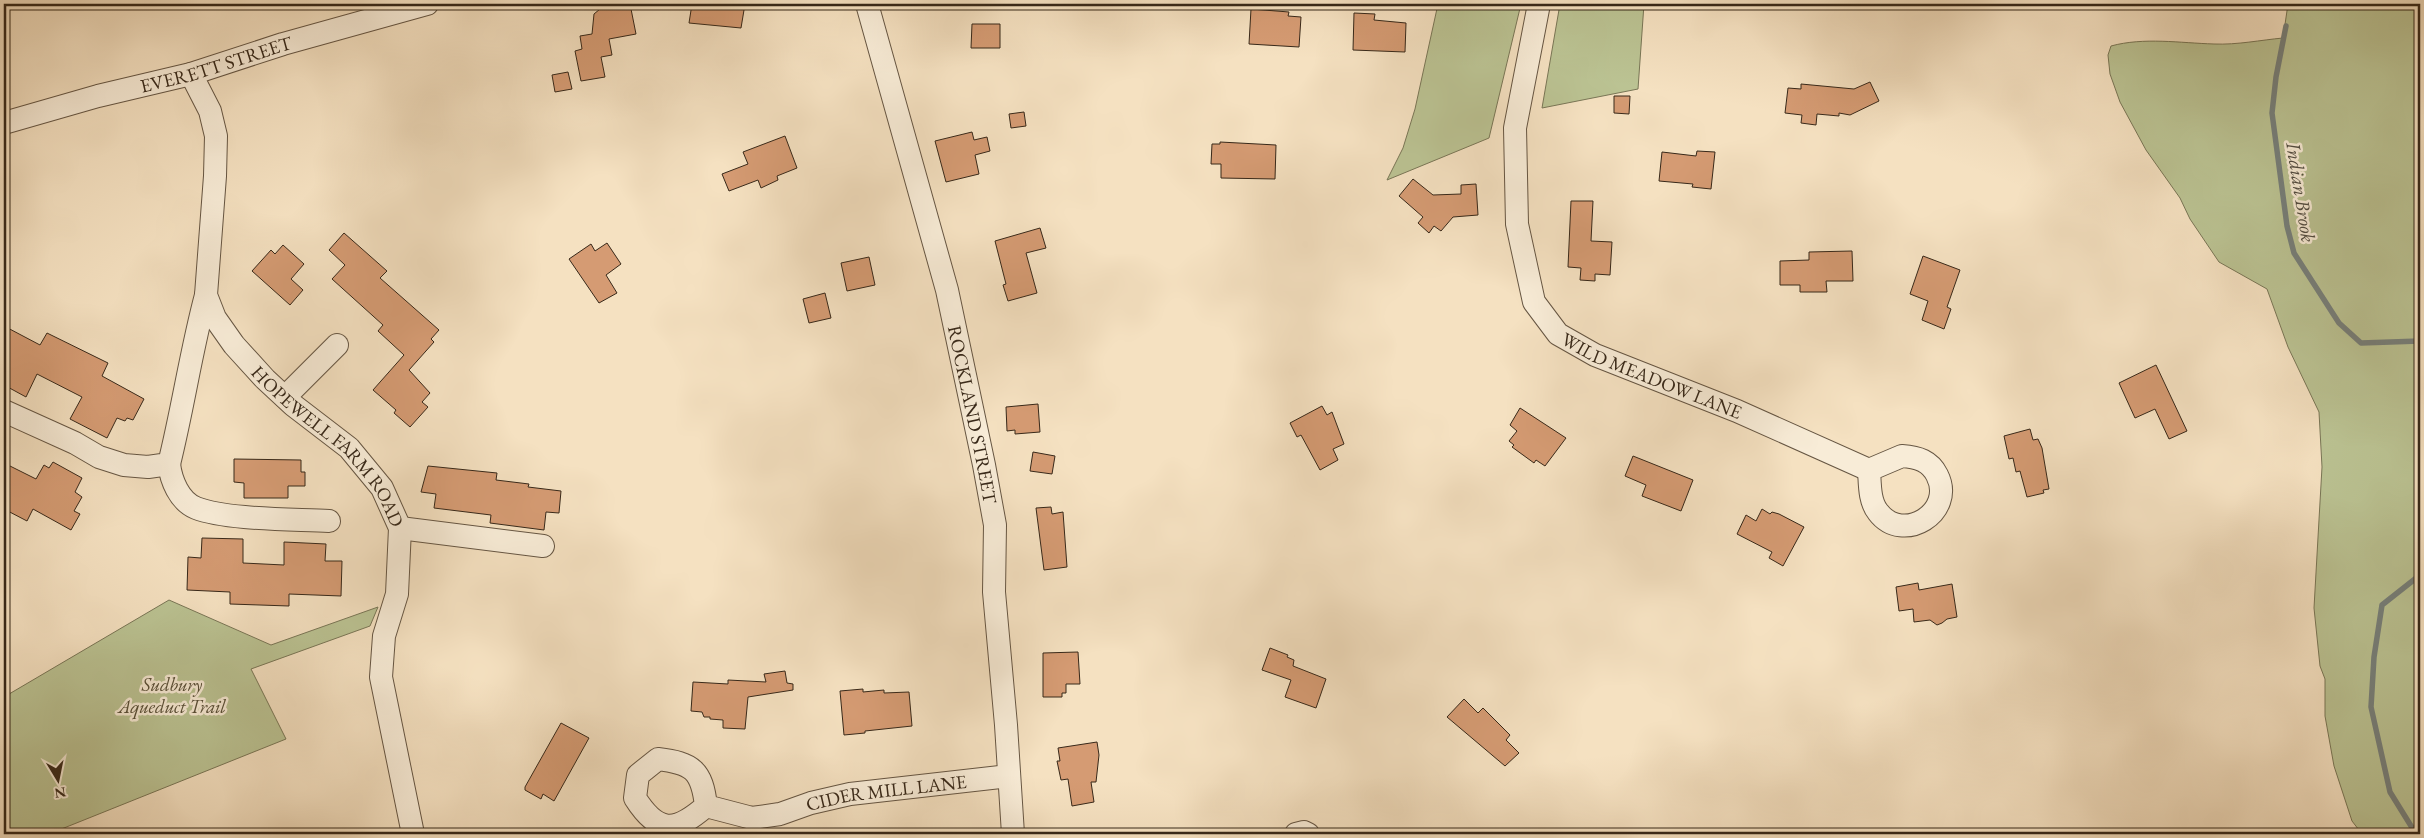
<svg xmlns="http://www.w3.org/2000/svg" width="2424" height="838" viewBox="0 0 2424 838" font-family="'EB Garamond',serif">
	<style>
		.green { fill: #bbc393; stroke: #797656 }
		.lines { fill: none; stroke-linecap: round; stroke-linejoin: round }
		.stream { stroke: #77807b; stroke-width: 5.5 }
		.building { fill: #d59b73; stroke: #372819 }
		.minor-casing { stroke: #665643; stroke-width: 24 }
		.minor { stroke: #f8ecd7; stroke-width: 22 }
		.labels { text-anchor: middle; stroke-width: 5; stroke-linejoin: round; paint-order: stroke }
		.street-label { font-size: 19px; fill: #372819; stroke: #f8ecd7 }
		.park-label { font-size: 19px; font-style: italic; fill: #584f38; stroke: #f8ecd7 }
		.water-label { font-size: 20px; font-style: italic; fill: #524d42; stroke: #f8ecd7 }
	</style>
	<rect width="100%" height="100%" fill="#f5e1c1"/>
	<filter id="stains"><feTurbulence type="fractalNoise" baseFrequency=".004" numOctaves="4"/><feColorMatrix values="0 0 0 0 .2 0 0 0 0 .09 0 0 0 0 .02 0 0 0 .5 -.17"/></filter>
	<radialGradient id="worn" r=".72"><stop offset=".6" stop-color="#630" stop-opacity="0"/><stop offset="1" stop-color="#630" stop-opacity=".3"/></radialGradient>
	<!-- green -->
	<path class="green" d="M 1438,4 L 1521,4 L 1489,138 L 1387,180 L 1403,148 L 1415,109 Z
		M 1560,4 L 1644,4 L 1638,89 L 1542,108 Z
		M 2288,4 L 2420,4 L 2420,834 L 2362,834 L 2352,821 L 2334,766 L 2325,716 L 2325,679 L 2320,666 L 2314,608 L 2322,467 L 2319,412 L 2288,347 L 2267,289 L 2219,262 L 2190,219 L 2180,198 L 2146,150 L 2120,102 L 2110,74 L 2108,55 L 2111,46 C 2144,37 2180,43 2214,44 C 2237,45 2261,40 2283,38 Z
		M 169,600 L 271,645 L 378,607 L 370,626 L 251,669 L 286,739 L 49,834 L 4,834 L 4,697 Z"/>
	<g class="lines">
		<!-- stream -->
		<path class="stream" d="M 2286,26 L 2276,77 L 2272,113 L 2287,226 L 2294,253 L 2339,323 L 2361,343 L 2420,341
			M 2416,834 L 2390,792 L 2371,707 L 2374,657 L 2382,605 L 2420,575"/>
	</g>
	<!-- building -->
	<path class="building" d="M 630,4 L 636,34 L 609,39 L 612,55 L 601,57 L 605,77 L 581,81 L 575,51 L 582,49 L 580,36 L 592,34 L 594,14 L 600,9 Z
		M 692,4 L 745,4 L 741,28 L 689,23 Z
		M 1251,9 L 1289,12 L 1288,16 L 1301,17 L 1299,47 L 1249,44 Z
		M 1354,13 L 1375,14 L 1374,20 L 1406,23 L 1405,52 L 1353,50 Z
		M 972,24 L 1000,24 L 1000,48 L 971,48 Z
		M 568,72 L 572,89 L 555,92 L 552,75 Z
		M 1870,82 L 1879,101 L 1850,115 L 1839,113 L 1839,116 L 1817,114 L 1816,125 L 1801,123 L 1802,115 L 1785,113 L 1788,88 L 1801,89 L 1801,84 L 1854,89 Z
		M 1614,96 L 1630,96 L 1629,114 L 1614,113 Z
		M 1024,112 L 1026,126 L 1011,128 L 1009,114 Z
		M 972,132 L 974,140 L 987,137 L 990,151 L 975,155 L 979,174 L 946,182 L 935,141 Z
		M 785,136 L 797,168 L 777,176 L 778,180 L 761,188 L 758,180 L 729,191 L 722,174 L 748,164 L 743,152 Z
		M 1220,142 L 1276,145 L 1275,179 L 1221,178 L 1221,164 L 1211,164 L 1212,144 L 1220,144 Z
		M 1697,151 L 1715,152 L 1711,189 L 1692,187 L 1693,184 L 1659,181 L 1662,152 L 1696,156 Z
		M 1413,179 L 1433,195 L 1461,194 L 1461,185 L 1476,184 L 1478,215 L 1453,217 L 1441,231 L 1434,226 L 1429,233 L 1418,223 L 1423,217 L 1399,196 Z
		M 1571,201 L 1593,201 L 1591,241 L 1612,242 L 1610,275 L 1595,274 L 1595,281 L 1580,280 L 1581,268 L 1568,267 Z
		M 1040,228 L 1046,248 L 1026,253 L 1037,293 L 1008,301 L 1003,285 L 1006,284 L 995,241 Z
		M 344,233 L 387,271 L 380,278 L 439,330 L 431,339 L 434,342 L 409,370 L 430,393 L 422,402 L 428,407 L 410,427 L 394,413 L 396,410 L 373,390 L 404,355 L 378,331 L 383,325 L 332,279 L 345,265 L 329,250 Z
		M 607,243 L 621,264 L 606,275 L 617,293 L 599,303 L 569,259 L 591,244 L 595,251 Z
		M 283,245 L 304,264 L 291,279 L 303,290 L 290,305 L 252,271 L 271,250 L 275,254 Z
		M 1852,251 L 1853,281 L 1826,281 L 1827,292 L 1800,292 L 1800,285 L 1780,285 L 1780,261 L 1809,260 L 1809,252 Z
		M 1923,256 L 1960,270 L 1947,307 L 1951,309 L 1944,329 L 1922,320 L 1928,301 L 1910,294 Z
		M 869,257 L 875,285 L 847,291 L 841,263 Z
		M 825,293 L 831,318 L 809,323 L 803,299 Z
		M 4,326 L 40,345 L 47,333 L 108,363 L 102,376 L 144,399 L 133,420 L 127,418 L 125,421 L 117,418 L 107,438 L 70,419 L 82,397 L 37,374 L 26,397 L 4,385 Z
		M 2156,365 L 2187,431 L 2169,439 L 2155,409 L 2135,418 L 2119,383 Z
		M 1038,404 L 1040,432 L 1015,434 L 1015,430 L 1007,431 L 1006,407 Z
		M 1322,406 L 1327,415 L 1332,412 L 1344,444 L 1333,449 L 1338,460 L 1320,470 L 1301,435 L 1297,437 L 1290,423 Z
		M 1520,408 L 1566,438 L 1545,466 L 1536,460 L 1534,463 L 1512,447 L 1514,445 L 1509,441 L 1517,431 L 1510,425 Z
		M 2030,429 L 2033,440 L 2038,439 L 2042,448 L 2049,489 L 2043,490 L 2044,493 L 2027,497 L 2020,471 L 2016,472 L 2013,458 L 2009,459 L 2004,436 Z
		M 1033,452 L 1055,456 L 1052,474 L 1030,471 Z
		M 1633,456 L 1693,480 L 1681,511 L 1642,496 L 1646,485 L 1625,476 Z
		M 234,459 L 301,460 L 301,472 L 305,472 L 305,486 L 288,486 L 288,498 L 244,498 L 244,483 L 234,482 Z
		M 53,462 L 82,478 L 75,492 L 82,497 L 74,511 L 80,514 L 71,530 L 33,509 L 27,521 L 4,509 L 4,463 L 36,479 L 44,465 L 49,468 Z
		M 428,466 L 497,473 L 496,480 L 529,484 L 528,487 L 561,491 L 559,513 L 546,512 L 544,530 L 490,523 L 491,515 L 434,508 L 436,494 L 421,492 Z
		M 1051,507 L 1052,514 L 1063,512 L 1067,567 L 1044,570 L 1036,508 Z
		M 1762,509 L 1770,514 L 1772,512 L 1779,514 L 1804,527 L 1783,566 L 1769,558 L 1772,552 L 1737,534 L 1746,515 L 1756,521 Z
		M 202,538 L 243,539 L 243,563 L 284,565 L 284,542 L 326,544 L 325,561 L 342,561 L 341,596 L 289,594 L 289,606 L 230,604 L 230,592 L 187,590 L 188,557 L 201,558 Z
		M 1918,583 L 1919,590 L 1952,584 L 1957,617 L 1947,619 L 1942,623 L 1937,625 L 1930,620 L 1914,622 L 1913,609 L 1899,611 L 1896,587 Z
		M 1270,648 L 1288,655 L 1287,657 L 1294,660 L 1293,666 L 1326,679 L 1316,708 L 1285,697 L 1291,680 L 1262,670 Z
		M 1078,652 L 1080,684 L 1066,684 L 1066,693 L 1062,693 L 1062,697 L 1043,697 L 1043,653 Z
		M 785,671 L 787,683 L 793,684 L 793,690 L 748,697 L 745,729 L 723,728 L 723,720 L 710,719 L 710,717 L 704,717 L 702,712 L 691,711 L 693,682 L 728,684 L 728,680 L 766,682 L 764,674 Z
		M 863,689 L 863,692 L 884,690 L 884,693 L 909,692 L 912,726 L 865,731 L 865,733 L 844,735 L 840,691 Z
		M 1464,699 L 1478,713 L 1483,708 L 1510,735 L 1506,740 L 1519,753 L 1505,766 L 1447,717 Z
		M 561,723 L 589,738 L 554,801 L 543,794 L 541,799 L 525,790 L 525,787 Z
		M 1097,742 L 1099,755 L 1096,782 L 1091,782 L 1094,802 L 1072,806 L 1068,779 L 1061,780 L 1057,761 L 1060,761 L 1058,748 Z"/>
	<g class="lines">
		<defs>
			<g id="minor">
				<path id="s1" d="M 867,4 L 947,290 L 984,465 L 995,525 L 994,592 L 1006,725 L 1013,834"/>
				<path id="s2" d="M 1539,4 L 1515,128 L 1517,224 L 1534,302 L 1558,334 L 1595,355 L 1737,411 L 1869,470"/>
				<path id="s3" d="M 191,74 L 210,111 L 216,136 L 215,176 L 206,295 L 215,318 L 234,345 L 265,379 L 293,405 L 349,448 L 382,488 L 400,528 L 397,594 L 384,636 L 381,677 L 413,834"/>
				<path id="s4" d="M 4,123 L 98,96 L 191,74 L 283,44 L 427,4"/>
				<path d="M 285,397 L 337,345"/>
				<path d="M 4,411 L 75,443 L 99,457 L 124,465 L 148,467 L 169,464 C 183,408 191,351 206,295"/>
				<path d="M 1902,456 C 1918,457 1930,461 1937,475 C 1956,512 1903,545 1878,512 C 1869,501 1870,483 1869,470 Z"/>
				<path d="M 169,464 C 171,480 179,501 196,508 C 227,520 294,519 329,521"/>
				<path d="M 400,528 L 543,546"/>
				<path id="s5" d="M 706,806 C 675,833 658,834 635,798 L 638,775 L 658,759 C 692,763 702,770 706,806 L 752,818 L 780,814 L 811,803 L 850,794 L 1009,776"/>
				<path d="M 1296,834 L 1304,832 L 1308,834"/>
			</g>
		</defs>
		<!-- minor casing -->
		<use href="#minor" class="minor-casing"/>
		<!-- minor -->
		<use href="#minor" class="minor"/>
	</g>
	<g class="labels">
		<!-- street labels -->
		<g class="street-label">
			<text dy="7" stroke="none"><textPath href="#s4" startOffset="220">EVERETT STREET</textPath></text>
			<text dy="7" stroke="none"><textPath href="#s2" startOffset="445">WILD MEADOW LANE</textPath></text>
			<text dy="7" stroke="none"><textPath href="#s1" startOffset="424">ROCKLAND STREET</textPath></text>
			<text dy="7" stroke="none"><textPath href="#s3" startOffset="424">HOPEWELL FARM ROAD</textPath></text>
			<text dy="7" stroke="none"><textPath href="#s5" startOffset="398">CIDER MILL LANE</textPath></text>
		</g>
		<!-- park labels -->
		<g class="park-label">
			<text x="172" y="691">Sudbury<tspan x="172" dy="22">Aqueduct Trail</tspan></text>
		</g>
		<!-- water labels -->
		<g class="water-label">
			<text transform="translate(2301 192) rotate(81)" y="7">Indian Brook</text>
		</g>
	</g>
	<!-- margin -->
	<rect width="2424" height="838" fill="none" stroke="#f5e1c1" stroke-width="20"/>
	<rect x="5" y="5" width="2414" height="828" fill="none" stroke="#372819" stroke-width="2.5"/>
	<rect x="10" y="10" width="2404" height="818" fill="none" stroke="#372819"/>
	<!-- north arrow -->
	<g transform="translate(58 780) rotate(170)" stroke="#f8ecd7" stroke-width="4" paint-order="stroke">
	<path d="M0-4L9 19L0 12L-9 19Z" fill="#372819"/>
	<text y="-8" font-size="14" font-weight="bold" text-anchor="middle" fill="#372819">N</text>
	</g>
	<rect width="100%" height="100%" filter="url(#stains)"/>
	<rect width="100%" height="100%" fill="url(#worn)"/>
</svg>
